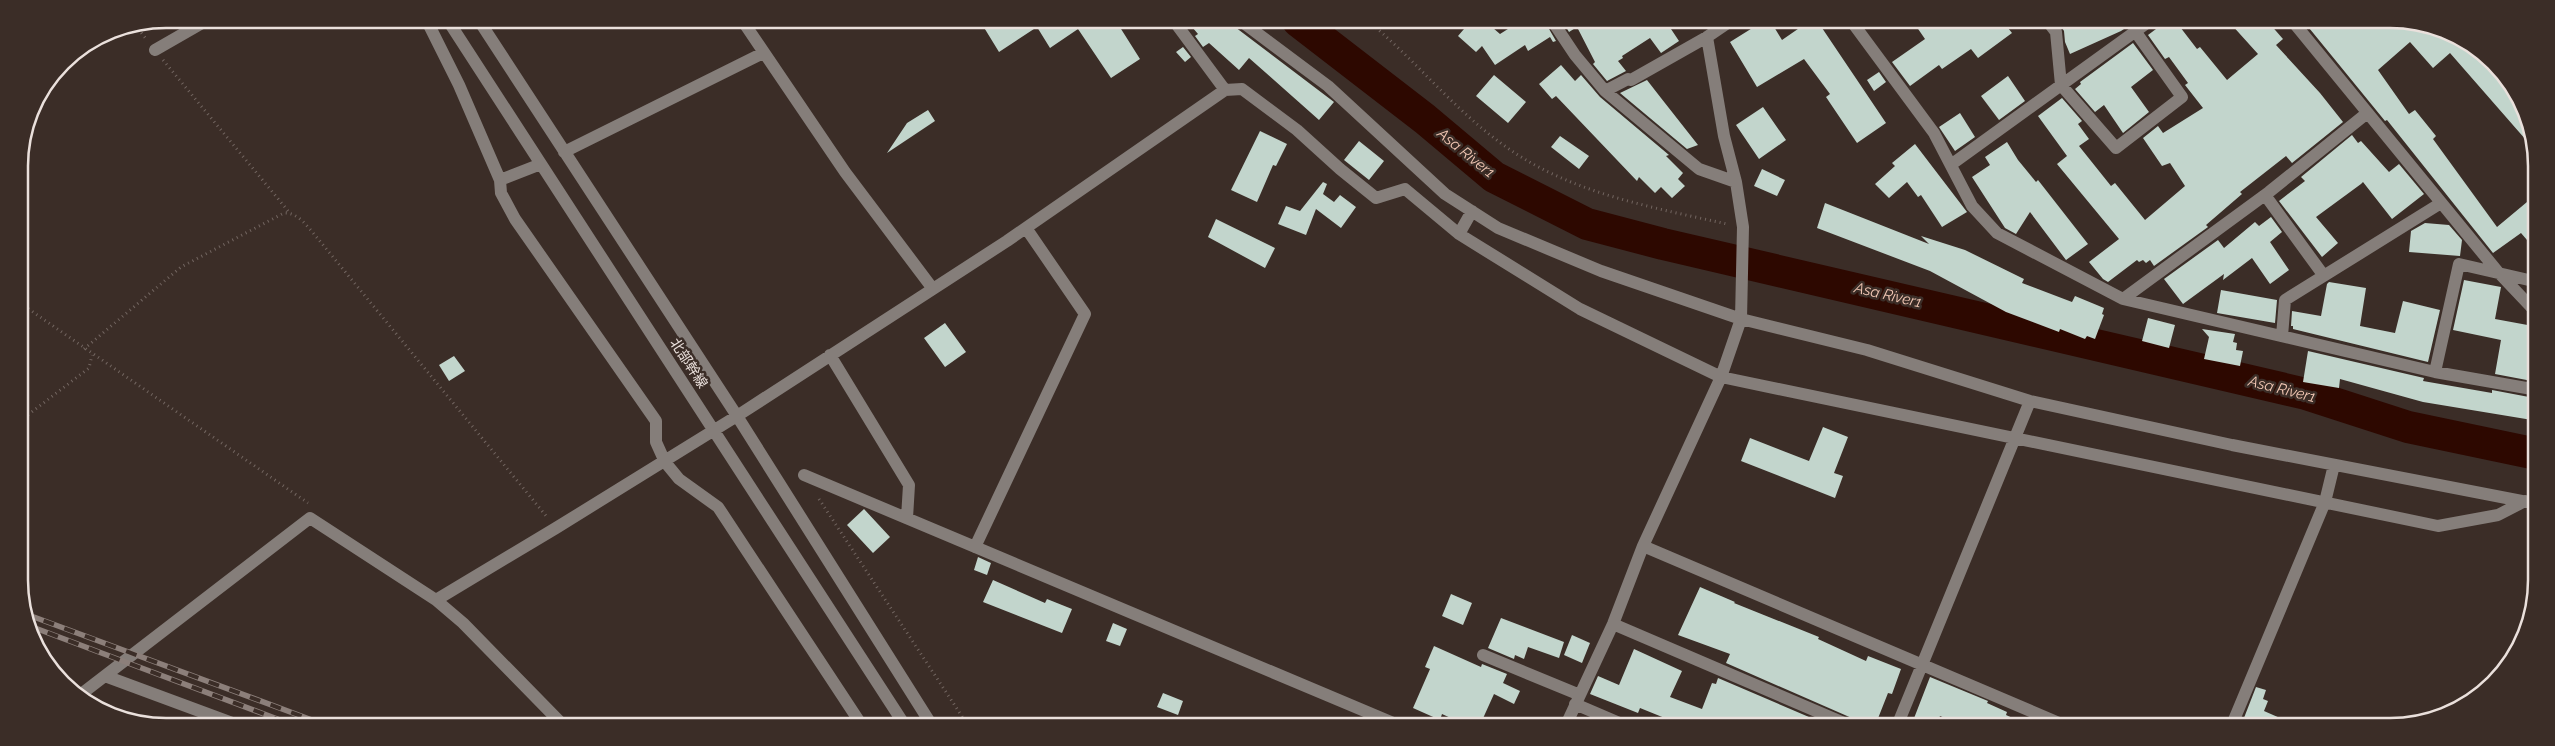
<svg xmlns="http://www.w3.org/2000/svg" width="2555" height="746" viewBox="0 0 2555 746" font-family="Raleway,'Noto Sans JP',sans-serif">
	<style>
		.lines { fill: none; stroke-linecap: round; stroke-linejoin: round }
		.river { stroke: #2d0800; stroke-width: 32 }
		.building { fill: #c2d5cc }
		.path { stroke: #736661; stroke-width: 3; stroke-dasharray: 1 4; stroke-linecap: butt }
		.minor { stroke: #857e7a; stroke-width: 12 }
		.rail-casing { stroke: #8c7f7a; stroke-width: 5.5 }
		.rail { stroke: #3b2d27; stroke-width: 4; stroke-dasharray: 11; stroke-linecap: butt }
		.labels { text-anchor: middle; stroke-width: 5; stroke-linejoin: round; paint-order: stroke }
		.street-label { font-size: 14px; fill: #eae0dc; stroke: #3b2d27 }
		.water-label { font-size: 15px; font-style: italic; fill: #f3c8b5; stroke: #3b2d27 }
		.rim { fill: none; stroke: #eae0dc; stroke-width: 2.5 }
	</style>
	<rect width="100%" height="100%" fill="#3b2d27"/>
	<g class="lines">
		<!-- river -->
		<path class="river" d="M 1298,21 L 1425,119 L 1494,177 L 1587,224 L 1663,244 L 2306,394 L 2408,427 L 2532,453"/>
	</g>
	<!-- building -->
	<path class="building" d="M 980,21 L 1116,21 L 1140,59 L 1111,78 L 1078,29 L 1050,48 L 1037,27 L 999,52 Z
		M 1187,21 L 1227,21 L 1233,29 L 1235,27 L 1334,102 L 1319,120 L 1249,58 L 1239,70 L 1209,43 L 1203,47 L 1195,36 L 1198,34 Z
		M 1470,22 L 1486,22 L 1500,34 L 1519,22 L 1545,22 L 1556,41 L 1553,42 L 1550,37 L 1528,51 L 1525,45 L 1495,65 L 1482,46 L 1476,52 L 1458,36 Z
		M 1563,22 L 1675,22 L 1669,26 L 1679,41 L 1661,53 L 1650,38 L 1622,56 L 1623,58 L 1618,61 L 1626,71 L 1607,81 L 1593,64 L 1595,62 L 1577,27 L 1569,32 Z
		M 1762,22 L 1771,22 L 1782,40 L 1808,22 L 1818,22 L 1886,123 L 1857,143 L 1826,97 L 1830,94 L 1804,59 L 1757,87 L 1730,42 Z
		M 1914,23 L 2004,23 L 2012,33 L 1978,58 L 1971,49 L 1942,69 L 1939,65 L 1910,86 L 1892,62 L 1925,39 Z
		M 2059,23 L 2133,23 L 2121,31 L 2070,54 L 2065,42 L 2064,31 Z
		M 2164,23 L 2177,23 L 2197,49 L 2200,47 L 2227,80 L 2258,54 L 2230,23 L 2269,23 L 2283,39 L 2276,45 L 2320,93 L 2343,122 L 2292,163 L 2286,156 L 2240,192 L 2242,194 L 2206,225 L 2208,227 L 2154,266 L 2150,260 L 2146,263 L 2143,260 L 2139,262 L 2137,260 L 2108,282 L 2103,279 L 2089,262 L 2119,239 L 2057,164 L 2067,156 L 2038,116 L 2062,98 L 2082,121 L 2078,124 L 2089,139 L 2079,146 L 2111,186 L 2115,183 L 2145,220 L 2185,186 L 2170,163 L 2162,166 L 2143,138 L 2158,126 L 2163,133 L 2203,108 L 2185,85 L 2188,83 L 2169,57 L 2165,59 L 2148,35 Z
		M 2305,23 L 2427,24 L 2487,58 L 2521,100 L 2533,137 L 2533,148 L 2450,53 L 2433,68 L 2410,42 L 2378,70 L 2409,114 L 2415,110 L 2436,136 L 2433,139 L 2497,227 L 2533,197 L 2533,247 L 2521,233 L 2493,253 L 2387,120 L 2385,121 Z
		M 2133,43 L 2153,70 L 2131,87 L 2149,112 L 2123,133 L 2104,105 L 2095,112 L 2075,89 L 2081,84 L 2080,82 Z
		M 1183,47 L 1191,57 L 1185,62 L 1176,52 Z
		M 1561,65 L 1575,81 L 1581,75 L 1600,97 L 1669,155 L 1666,156 L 1683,173 L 1678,179 L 1685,186 L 1672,198 L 1661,187 L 1655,193 L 1639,177 L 1637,181 L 1556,96 L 1552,99 L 1539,84 Z
		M 1879,72 L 1886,82 L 1874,91 L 1867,80 Z
		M 1494,75 L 1526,102 L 1508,123 L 1476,96 Z
		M 2008,76 L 2025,101 L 1999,120 L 1981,96 Z
		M 1647,80 L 1661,98 L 1698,145 L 1687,149 L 1620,93 Z
		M 1763,107 L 1786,140 L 1759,159 L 1736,125 Z
		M 928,110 L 935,121 L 887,153 L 907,123 Z
		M 1960,113 L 1975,137 L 1955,151 L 1939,127 Z
		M 1260,131 L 1287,144 L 1276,166 L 1273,165 L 1257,202 L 1231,190 Z
		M 2352,135 L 2358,143 L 2361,141 L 2389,172 L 2399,164 L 2424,194 L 2392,219 L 2363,182 L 2361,184 L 2316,217 L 2338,243 L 2322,257 L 2279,201 L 2305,181 L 2301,177 Z
		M 1560,136 L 1589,156 L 1579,169 L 1551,147 Z
		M 1359,141 L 1384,161 L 1369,180 L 1344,160 Z
		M 2007,142 L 2018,160 L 2036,182 L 2038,180 L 2088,244 L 2066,260 L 2030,212 L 2016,234 L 2005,228 L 1972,177 L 1990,165 L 1985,157 Z
		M 1915,144 L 1967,212 L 1942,227 L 1921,195 L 1918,197 L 1907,182 L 1889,198 L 1875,184 L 1895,166 L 1892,163 Z
		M 1762,169 L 1785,180 L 1777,196 L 1754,186 Z
		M 1323,182 L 1327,184 L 1323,194 L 1334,202 L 1340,195 L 1356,207 L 1341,228 L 1316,209 L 1306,235 L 1278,224 L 1286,206 L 1300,211 Z
		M 1825,203 L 1929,244 L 1921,236 L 1965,250 L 2024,279 L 2022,283 L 2072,302 L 2075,296 L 2104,308 L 2102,314 L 2104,315 L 2095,339 L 2087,336 L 2085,339 L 2060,329 L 2059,332 L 2006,312 L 1930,271 L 1817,228 Z
		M 2271,217 L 2282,232 L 2270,242 L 2289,270 L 2270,284 L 2252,258 L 2223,280 L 2224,274 L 2183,304 L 2164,279 L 2218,240 L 2224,248 L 2255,222 L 2259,226 Z
		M 1216,219 L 1275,248 L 1265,268 L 1208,237 Z
		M 2425,223 L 2449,225 L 2462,240 L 2460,256 L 2409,252 L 2411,231 Z
		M 2464,280 L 2501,287 L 2495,319 L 2533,326 L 2532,381 L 2495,374 L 2501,340 L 2453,330 Z
		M 2329,282 L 2366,288 L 2360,326 L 2395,333 L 2403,301 L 2440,310 L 2428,362 L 2293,329 L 2293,326 L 2291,326 L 2292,311 L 2321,316 L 2327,284 Z
		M 2221,290 L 2277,300 L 2275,323 L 2217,313 Z
		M 2148,318 L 2175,325 L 2169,348 L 2142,341 Z
		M 945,323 L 966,352 L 945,367 L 924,338 Z
		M 2202,329 L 2235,334 L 2233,342 L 2237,343 L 2236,350 L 2243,351 L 2240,366 L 2204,359 L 2209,337 Z
		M 2308,351 L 2424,378 L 2423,381 L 2492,393 L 2492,390 L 2529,397 L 2528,402 L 2532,403 L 2532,420 L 2423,402 L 2340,379 L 2339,388 L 2303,382 Z
		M 454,356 L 465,371 L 449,381 L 439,365 Z
		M 1823,427 L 1848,437 L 1834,473 L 1843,476 L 1835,498 L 1741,461 L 1750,438 L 1809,461 Z
		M 864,509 L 890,537 L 873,553 L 847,525 Z
		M 978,557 L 991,563 L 987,575 L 974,570 Z
		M 993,580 L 1045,603 L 1047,599 L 1072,609 L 1062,633 L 983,602 Z
		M 1700,587 L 1735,602 L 1734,603 L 1819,637 L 1818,639 L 1866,661 L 1868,656 L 1901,669 L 1892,694 L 1888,693 L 1875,726 L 1859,726 L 1854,719 L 1726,663 L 1730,654 L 1678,635 Z
		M 1451,594 L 1472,603 L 1463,625 L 1442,616 Z
		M 1501,618 L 1564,642 L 1559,658 L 1528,647 L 1524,659 L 1515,655 L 1514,659 L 1488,648 Z
		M 1113,623 L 1127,629 L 1120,646 L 1106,641 Z
		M 1572,635 L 1590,643 L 1582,663 L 1564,655 Z
		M 1434,646 L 1481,667 L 1482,664 L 1507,674 L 1503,683 L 1520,691 L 1514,704 L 1494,694 L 1480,725 L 1466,725 L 1442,714 L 1440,720 L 1413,708 L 1430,669 L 1425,667 Z
		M 1634,649 L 1682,671 L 1670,697 L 1702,709 L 1712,683 L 1716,684 L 1718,678 L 1830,726 L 1682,725 L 1640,708 L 1638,713 L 1590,694 L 1598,676 L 1619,685 Z
		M 1930,677 L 1988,701 L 1987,703 L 2007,712 L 2006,715 L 2030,726 L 1964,726 L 1940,716 L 1936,726 L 1911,726 Z
		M 2256,687 L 2266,690 L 2263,699 L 2268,701 L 2264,711 L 2301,727 L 2251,727 L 2242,723 Z
		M 1163,693 L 1183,701 L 1178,715 L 1157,707 Z"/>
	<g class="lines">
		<!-- path -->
		<path class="path" d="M 1368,21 C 1418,62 1458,115 1512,151 C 1575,194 1655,208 1727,224
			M 135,25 L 147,40
			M 163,60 L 289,212
			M 20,303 L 308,503
			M 84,349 L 181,267 L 284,213 C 299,212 310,230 319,240 L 547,517
			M 20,421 L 89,368 L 92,355
			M 819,499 L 967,724"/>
		<!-- minor -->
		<path class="minor" d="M 426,19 L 459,85 L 500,180 L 501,193 L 515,219 L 656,421 L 656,442 L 665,462 L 679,479 L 718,507 L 861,724
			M 447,19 L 904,724
			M 478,19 L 737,416 L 931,724
			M 742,20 L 845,172 L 933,289
			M 1174,21 L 1225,90
			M 1241,21 L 1328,86 L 1445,194 L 1498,228 L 1601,271 L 1741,319 L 1867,350 L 2030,401 L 2232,445 L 2527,502
			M 1553,22 L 1575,55 L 1605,91 L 1628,79 L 1631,80 L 1707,37 L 1729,22
			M 1852,22 L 1934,133 L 1972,206 L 1997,233 L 2123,299 L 2269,192 L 2366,114
			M 2049,23 L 2056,32 L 2061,85 L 2116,148 L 2182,97 L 2135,31
			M 2294,23 L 2498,272 L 2533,309
			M 155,50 L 209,19
			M 1605,91 L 1699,169 L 1736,182
			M 564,152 L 763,53
			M 1952,164 L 2147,23
			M 500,180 L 541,164
			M 2265,195 L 2324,276
			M 1459,234 L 1472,211
			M 2123,299 L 2435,372 L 2532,389
			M 2282,336 L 2285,300 L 2441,203
			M 830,355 L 909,485 L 907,518
			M 2435,372 L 2459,264 L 2533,281
			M 804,475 L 1398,725
			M 1643,546 L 2066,726
			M 975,547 L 1085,314 L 1026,228
			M 436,600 L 556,528 L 737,416 L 1007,241 L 1225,90 L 1242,89 L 1297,130 L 1340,169 L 1376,198 L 1405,189 L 1459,234 L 1580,309 L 1721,377 L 2438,526 L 2498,515 L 2525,501
			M 1613,624 L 1851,726
			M 1483,655 L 1580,695
			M 105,676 L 232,723
			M 80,695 L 310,518 L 436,600 L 463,623 L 561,723
			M 1575,704 L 1624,725
			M 1566,725 L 1613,624 L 1643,546 L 1721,377 L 1741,319 L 1743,227 L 1736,182 L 1724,136 L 1707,37
			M 1897,726 L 2030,401
			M 2231,727 L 2325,502 L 2334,465"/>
		<defs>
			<path id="rail" d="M 23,613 L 320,723
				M 27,625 L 288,723"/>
		</defs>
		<!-- rail casing -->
		<use href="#rail" class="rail-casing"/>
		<!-- rail -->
		<use href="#rail" class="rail"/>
	</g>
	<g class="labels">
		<!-- street labels -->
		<g class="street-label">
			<text transform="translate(689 363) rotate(57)" y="5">北部幹線</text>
		</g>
		<!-- water labels -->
		<g class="water-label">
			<text transform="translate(1466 153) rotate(39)" y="5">Asa River1</text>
			<text transform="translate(1888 295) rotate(13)" y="5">Asa River1</text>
			<text transform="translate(2282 389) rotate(14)" y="5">Asa River1</text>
		</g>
	</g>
	<!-- crop -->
	<path d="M0 0H2555V746H0ZM166 28H2390A138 138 0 0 1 2528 166V580A138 138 0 0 1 2390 718H166A138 138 0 0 1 28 580V166A138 138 0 0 1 166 28Z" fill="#3b2d27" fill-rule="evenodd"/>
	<path class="rim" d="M166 28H2390A138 138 0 0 1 2528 166V580A138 138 0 0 1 2390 718H166A138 138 0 0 1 28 580V166A138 138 0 0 1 166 28Z"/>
</svg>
